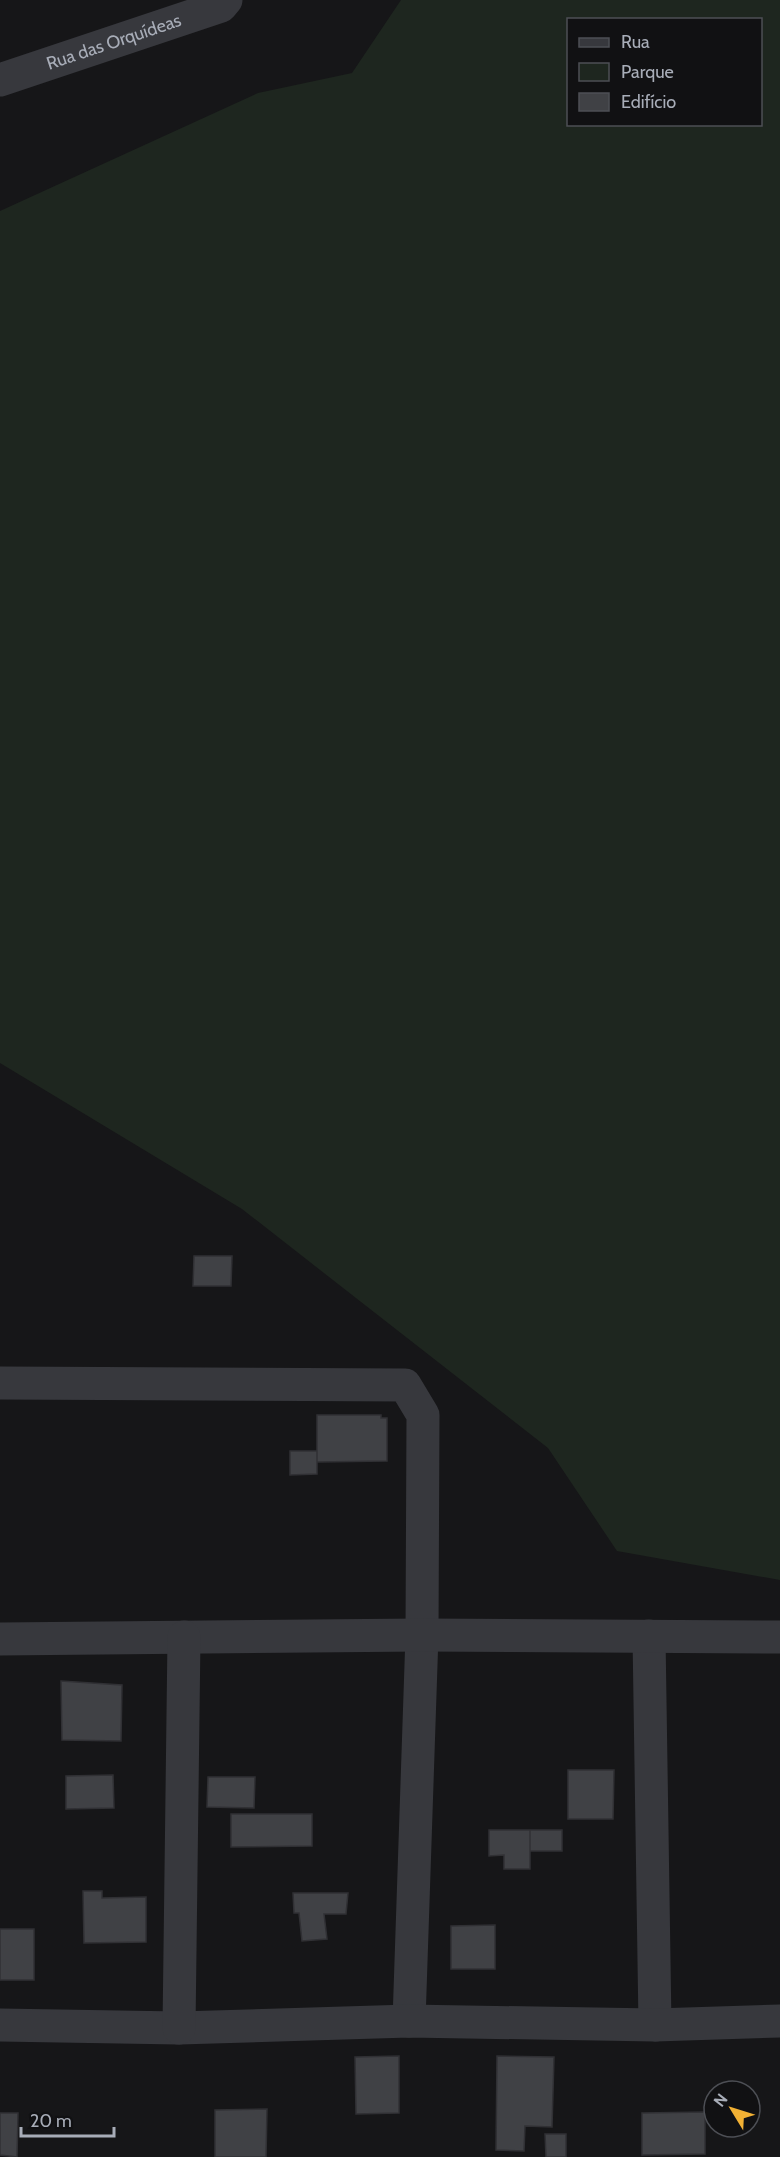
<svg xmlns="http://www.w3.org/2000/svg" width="780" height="2157" viewBox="0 0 780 2157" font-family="Cabin,sans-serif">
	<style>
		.green { fill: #1e261f; fill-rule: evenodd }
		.building { fill: #404145; stroke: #303034; stroke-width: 1.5 }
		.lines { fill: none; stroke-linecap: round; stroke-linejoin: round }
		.minor { stroke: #37383d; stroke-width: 33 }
		.labels { text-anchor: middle; stroke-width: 4.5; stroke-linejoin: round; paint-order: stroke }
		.street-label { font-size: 18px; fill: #a8adb8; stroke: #111113 }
	</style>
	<rect width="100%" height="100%" fill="#161618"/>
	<!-- green -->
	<path class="green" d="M 401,0 L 780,0 L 780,1580 L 617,1551 L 548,1448 L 242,1209 L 0,1063 L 0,211 L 258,93 L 352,73 ZM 568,20 L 760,20 L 760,124 L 568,124 Z"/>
	<!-- building -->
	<path class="building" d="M 194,1256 L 232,1256 L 231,1286 L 193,1286 Z
		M 317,1415 L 381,1415 L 381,1418 L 387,1418 L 387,1461 L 317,1462 Z
		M 290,1451 L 317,1451 L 317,1474 L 290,1475 Z
		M 61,1681 L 122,1685 L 121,1741 L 62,1740 Z
		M 568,1770 L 614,1770 L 613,1819 L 568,1819 Z
		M 113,1775 L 114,1808 L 66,1809 L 66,1776 Z
		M 208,1777 L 255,1777 L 254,1808 L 207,1807 Z
		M 231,1814 L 312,1814 L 312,1846 L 231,1847 Z
		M 489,1830 L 530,1830 L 530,1869 L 504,1869 L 504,1855 L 489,1856 Z
		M 530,1830 L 562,1830 L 562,1851 L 530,1851 Z
		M 83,1891 L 102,1891 L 102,1898 L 146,1897 L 146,1942 L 84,1943 Z
		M 293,1893 L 348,1893 L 346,1914 L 324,1914 L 327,1939 L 302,1941 L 299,1913 L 294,1913 Z
		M 495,1925 L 495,1969 L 451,1969 L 451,1926 Z
		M 0,1929 L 34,1929 L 34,1980 L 0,1980 Z
		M 399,2056 L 399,2113 L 356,2114 L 355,2057 Z
		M 497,2056 L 554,2057 L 552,2127 L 525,2126 L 524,2151 L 496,2150 Z
		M 267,2109 L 266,2157 L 215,2157 L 215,2110 Z
		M 705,2112 L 705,2154 L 642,2155 L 642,2113 Z
		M 0,2113 L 18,2113 L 17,2157 L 0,2155 Z
		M 545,2134 L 566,2134 L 566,2157 L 546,2157 Z"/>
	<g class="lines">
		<!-- minor -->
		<g class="minor">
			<path id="s1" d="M 0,80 L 221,6 L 226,0"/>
			<path d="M 0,1383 L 405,1385 L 423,1415 L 422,1635 L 409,2021"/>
			<path d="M 649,1636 L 655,2025"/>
			<path d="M 0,1639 L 422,1635 L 780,1637"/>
			<path d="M 0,2025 L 179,2028 L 409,2021 L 655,2025 L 780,2021"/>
			<path d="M 179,2028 L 184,1637"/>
		</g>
	</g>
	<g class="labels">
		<!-- street labels -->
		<g class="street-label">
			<text dy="6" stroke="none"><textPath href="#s1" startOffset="120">Rua das Orquídeas</textPath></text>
		</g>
	</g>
	<!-- legend -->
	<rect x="567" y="18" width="195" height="108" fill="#111113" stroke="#4d4f55" stroke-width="1.5"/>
	<rect x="579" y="38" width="30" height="9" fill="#37383d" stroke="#4d4f55" stroke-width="1.5"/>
	<text x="621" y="48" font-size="18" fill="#a8adb8">Rua</text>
	<rect x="579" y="63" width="30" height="18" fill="#1e261f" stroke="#4d4f55" stroke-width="1.5"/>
	<text x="621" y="78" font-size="18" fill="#a8adb8">Parque</text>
	<rect x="579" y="93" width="30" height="18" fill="#404145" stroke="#4d4f55" stroke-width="1.5"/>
	<text x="621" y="108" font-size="18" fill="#a8adb8">Edifício</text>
	<!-- north arrow -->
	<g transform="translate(732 2109) rotate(308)"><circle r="28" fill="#111113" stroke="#4d4f55" stroke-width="1.5"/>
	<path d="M0-4.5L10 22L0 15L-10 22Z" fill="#f2b134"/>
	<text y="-9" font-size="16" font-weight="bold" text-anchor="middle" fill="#a8adb8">N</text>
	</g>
	<!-- scale -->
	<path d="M21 2127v9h93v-9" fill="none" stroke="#a8adb8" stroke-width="3"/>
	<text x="30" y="2127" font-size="18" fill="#a8adb8" stroke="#111113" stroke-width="4.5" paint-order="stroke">20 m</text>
</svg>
